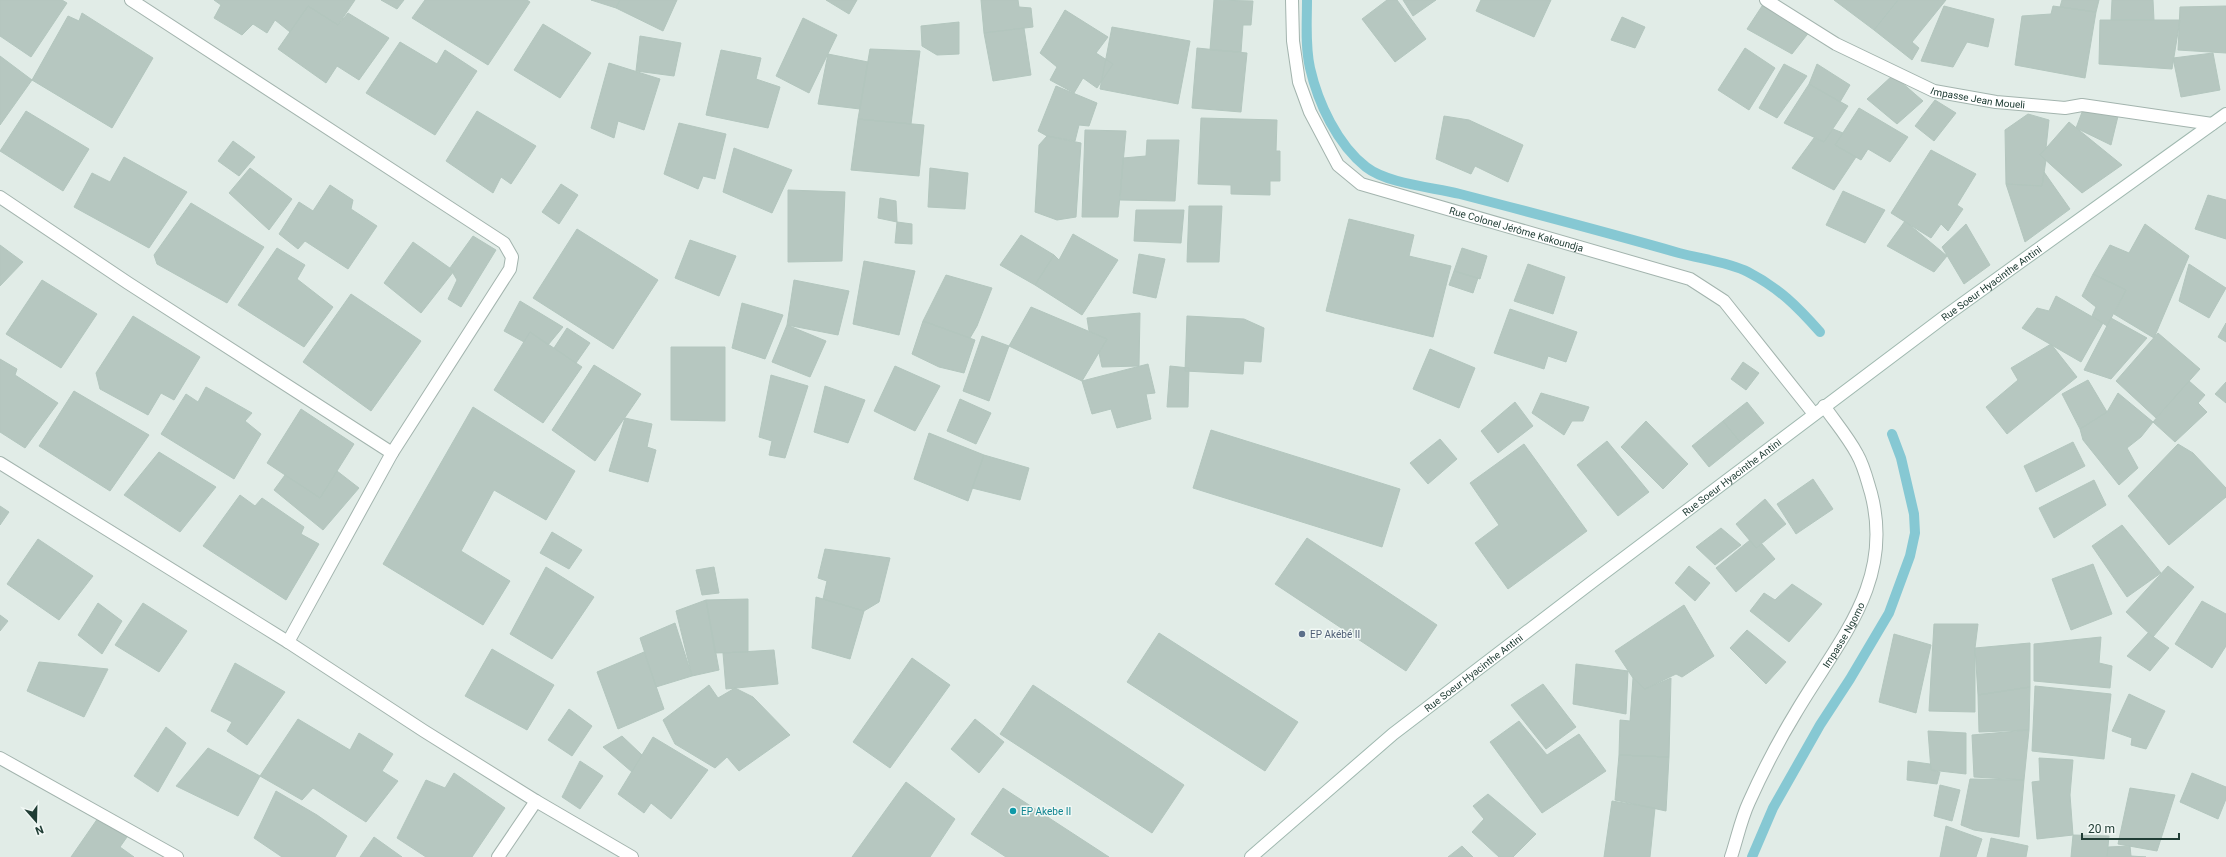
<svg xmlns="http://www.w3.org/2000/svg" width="2226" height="857" viewBox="0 0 2226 857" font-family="Roboto,sans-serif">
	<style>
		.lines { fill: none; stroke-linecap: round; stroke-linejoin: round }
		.stream { stroke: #86c8d3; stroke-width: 10 }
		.building { fill: #b6c7c0; stroke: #b3c6be }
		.minor-casing { stroke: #a3b4ae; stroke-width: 14 }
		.secondary-casing { stroke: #9fb8af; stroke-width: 14 }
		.minor { stroke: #fff; stroke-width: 12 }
		.secondary { stroke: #fff; stroke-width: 12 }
		.service-dot { fill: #5c6f8a; stroke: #f1f8f5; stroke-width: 1.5 }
		.culture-dot { fill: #0f9aa8; stroke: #f1f8f5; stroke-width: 1.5 }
		.labels { text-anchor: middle; stroke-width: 3; stroke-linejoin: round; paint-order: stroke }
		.street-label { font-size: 10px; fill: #203d35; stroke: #f1f8f5 }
		.service-label { font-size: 10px; fill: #4e5e75; stroke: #f1f8f5; text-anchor: start }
		.culture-label { font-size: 10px; fill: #0d838f; stroke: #f1f8f5; text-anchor: start }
	</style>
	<rect width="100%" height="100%" fill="#e1ece7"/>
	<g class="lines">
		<!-- stream -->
		<path class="stream" d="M 1307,0 C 1307,22 1305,46 1310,68 C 1318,103 1337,144 1366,167 C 1388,184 1432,187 1460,194 C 1533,213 1606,232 1679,253 C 1701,259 1728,262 1748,272 C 1779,288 1797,306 1820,332
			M 1752,857 L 1773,808 L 1820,725 L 1850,679 L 1889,613 L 1910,556 L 1915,533 L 1914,514 L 1901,458 L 1892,434"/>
	</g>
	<!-- building -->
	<path class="building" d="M 0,0 L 62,0 L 67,3 L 31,57 L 0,36 Z
		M 214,0 L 355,0 L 338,25 L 308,6 L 290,32 L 275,20 L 267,33 L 253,24 L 242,35 L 214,18 L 221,5 Z
		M 381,0 L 404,0 L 397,9 Z
		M 425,0 L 527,0 L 530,2 L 488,65 L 412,18 Z
		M 591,0 L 620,0 L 616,8 Z
		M 620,0 L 677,0 L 663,31 L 616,8 Z
		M 826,0 L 857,0 L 849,14 Z
		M 981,0 L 1018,0 L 1019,7 L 1031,8 L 1033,27 L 984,33 Z
		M 1214,0 L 1253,1 L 1251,25 L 1243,25 L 1241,52 L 1210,50 Z
		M 1387,0 L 1397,0 L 1426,39 L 1395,62 L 1362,19 Z
		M 1403,0 L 1436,0 L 1413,16 Z
		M 1481,0 L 1551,0 L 1534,37 L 1476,11 Z
		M 1834,0 L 1898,0 L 1874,30 Z
		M 1898,0 L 1946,0 L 1912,42 L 1919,48 L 1912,60 L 1874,30 Z
		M 2062,0 L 2099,0 L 2096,12 L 2060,7 Z
		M 2112,0 L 2153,0 L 2154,20 L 2111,20 Z
		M 1764,3 L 1810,31 L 1792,54 L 1747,29 Z
		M 308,6 L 338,25 L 348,13 L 389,38 L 359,80 L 337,66 L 326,83 L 278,49 Z
		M 1944,6 L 1994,19 L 1988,47 L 1967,42 L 1953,67 L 1921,61 Z
		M 2053,6 L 2096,12 L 2085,78 L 2015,65 L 2022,16 L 2051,14 Z
		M 2226,6 L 2226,53 L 2178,50 L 2180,7 Z
		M 1065,10 L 1108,37 L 1096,53 L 1113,64 L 1097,88 L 1083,78 L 1074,93 L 1050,80 L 1057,67 L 1040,53 Z
		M 82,13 L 153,58 L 112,128 L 32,80 L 68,16 L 79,21 Z
		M 1622,17 L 1645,27 L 1635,48 L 1611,40 Z
		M 803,18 L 837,35 L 809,93 L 776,76 Z
		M 2100,20 L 2180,20 L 2172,69 L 2099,64 Z
		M 959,22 L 959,54 L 937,55 L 922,46 L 921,26 Z
		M 543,24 L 591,53 L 560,98 L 514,70 Z
		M 1112,27 L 1190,41 L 1178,104 L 1100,89 Z
		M 1024,28 L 1031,75 L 993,81 L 984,33 Z
		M 640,36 L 681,43 L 674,76 L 636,71 Z
		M 400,42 L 437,64 L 445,50 L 477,71 L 435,135 L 366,93 Z
		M 1197,48 L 1247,53 L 1241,112 L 1192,108 Z
		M 1745,48 L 1775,68 L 1749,110 L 1718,90 Z
		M 870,49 L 920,51 L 911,124 L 858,119 Z
		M 721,50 L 761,58 L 756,79 L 780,87 L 768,128 L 706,115 Z
		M 2213,53 L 2220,90 L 2181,97 L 2173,58 Z
		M 828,54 L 868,62 L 860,109 L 818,104 Z
		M 0,56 L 32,80 L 0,125 Z
		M 609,63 L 660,79 L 644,130 L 618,121 L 614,138 L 591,128 Z
		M 1784,64 L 1807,76 L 1777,118 L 1759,108 Z
		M 1817,64 L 1850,85 L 1840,102 L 1809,84 Z
		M 1893,75 L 1923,101 L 1897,124 L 1867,99 Z
		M 1809,84 L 1848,106 L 1824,142 L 1784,123 Z
		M 1056,86 L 1097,103 L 1089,126 L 1079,125 L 1075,141 L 1047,136 L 1038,131 Z
		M 1935,100 L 1956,113 L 1934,141 L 1915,126 Z
		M 2084,107 L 2119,112 L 2111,145 L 2076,128 Z
		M 1859,108 L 1908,137 L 1890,162 L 1868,149 L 1861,160 L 1835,145 Z
		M 26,111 L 89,149 L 63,191 L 0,151 Z
		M 477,111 L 536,146 L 511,184 L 501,177 L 493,193 L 446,161 Z
		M 2028,114 L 2049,120 L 2046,148 L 2040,155 L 2046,160 L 2042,186 L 2006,184 L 2005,130 Z
		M 1444,116 L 1469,120 L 1523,145 L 1508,182 L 1475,166 L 1471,174 L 1436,159 Z
		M 1201,118 L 1277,120 L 1276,151 L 1280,151 L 1280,181 L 1270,181 L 1270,195 L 1231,194 L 1231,185 L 1198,184 Z
		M 858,119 L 924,125 L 919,176 L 851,170 Z
		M 2069,122 L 2122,165 L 2082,193 L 2040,155 Z
		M 679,123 L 726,134 L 715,179 L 703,176 L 698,189 L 664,174 Z
		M 1833,129 L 1843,133 L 1835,145 L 1856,157 L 1834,190 L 1792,168 L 1814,138 L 1824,142 Z
		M 1085,130 L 1126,131 L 1118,217 L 1082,217 Z
		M 1047,136 L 1081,143 L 1076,217 L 1057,220 L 1035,212 L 1039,145 Z
		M 1147,140 L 1179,140 L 1175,201 L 1120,200 L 1123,158 L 1146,156 Z
		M 233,141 L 255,157 L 239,176 L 218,161 Z
		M 734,148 L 792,170 L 772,213 L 723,192 Z
		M 1931,150 L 1976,174 L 1957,205 L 1963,209 L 1948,231 L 1941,224 L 1931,238 L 1891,213 Z
		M 124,157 L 187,192 L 149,248 L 74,207 L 92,173 L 110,182 Z
		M 250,168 L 292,199 L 269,230 L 229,193 Z
		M 930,168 L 968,173 L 965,209 L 928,207 Z
		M 2044,172 L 2070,209 L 2025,242 L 2006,184 L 2042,186 Z
		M 561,184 L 578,195 L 559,224 L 542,212 Z
		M 330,185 L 353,200 L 351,209 L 377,226 L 348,269 L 305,241 L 298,249 L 279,234 L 299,202 L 313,211 Z
		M 788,190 L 845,192 L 842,261 L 788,262 Z
		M 1843,191 L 1885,210 L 1865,243 L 1826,225 Z
		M 2208,195 L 2226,200 L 2226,239 L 2195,229 Z
		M 880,198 L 896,201 L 897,222 L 878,218 Z
		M 191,203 L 264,247 L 227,303 L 157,264 L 154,255 Z
		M 1189,206 L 1222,206 L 1219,262 L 1187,262 Z
		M 1136,210 L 1184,210 L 1181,243 L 1134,241 Z
		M 1349,219 L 1414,235 L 1409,256 L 1451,266 L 1433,337 L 1326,311 Z
		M 1905,221 L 1947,256 L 1934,272 L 1887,246 Z
		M 897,222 L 912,224 L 912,244 L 895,243 Z
		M 1966,224 L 1990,265 L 1964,284 L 1942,247 Z
		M 2145,224 L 2189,256 L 2154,338 L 2114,314 L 2126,290 L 2093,274 L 2110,245 L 2129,253 Z
		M 577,229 L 658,280 L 613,349 L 533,298 Z
		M 1073,234 L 1118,260 L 1082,315 L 1035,285 L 1054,255 L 1059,260 Z
		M 1021,235 L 1054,255 L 1035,285 L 1000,265 Z
		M 473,236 L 496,250 L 461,307 L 448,299 L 457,280 L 450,268 Z
		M 690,240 L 736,256 L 719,296 L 675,278 Z
		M 413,242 L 454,271 L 421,313 L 384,283 Z
		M 0,245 L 23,262 L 0,286 Z
		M 277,248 L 305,265 L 297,279 L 333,307 L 304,347 L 238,305 Z
		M 1462,248 L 1487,256 L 1480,279 L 1454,271 Z
		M 1139,254 L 1165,259 L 1156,298 L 1133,293 Z
		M 864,261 L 915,271 L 899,335 L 853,324 Z
		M 1528,264 L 1565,277 L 1553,314 L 1514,301 Z
		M 2189,264 L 2226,288 L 2209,318 L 2179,301 Z
		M 1454,271 L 1478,278 L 1473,293 L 1449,285 Z
		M 2093,274 L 2126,290 L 2107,326 L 2092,316 L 2096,307 L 2082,296 Z
		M 946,275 L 992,288 L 977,326 L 970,338 L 923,321 Z
		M 42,280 L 97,314 L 61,368 L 6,334 Z
		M 794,280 L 849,291 L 838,335 L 787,325 Z
		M 351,294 L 421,341 L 371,411 L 303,362 Z
		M 2056,296 L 2103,323 L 2081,362 L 2022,328 L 2037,308 L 2049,311 Z
		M 520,301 L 563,327 L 548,345 L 530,332 L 524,342 L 504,331 Z
		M 742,303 L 783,315 L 765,359 L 732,348 Z
		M 1031,307 L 1107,339 L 1082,381 L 1009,346 Z
		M 1510,309 L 1577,332 L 1566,362 L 1548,356 L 1544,369 L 1494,353 Z
		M 1140,313 L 1139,366 L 1102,367 L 1099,353 L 1107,339 L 1089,331 L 1087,318 Z
		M 133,316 L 200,357 L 174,400 L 161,393 L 148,415 L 100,389 L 96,373 Z
		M 1187,316 L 1244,319 L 1264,328 L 1261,362 L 1244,361 L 1243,374 L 1185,371 Z
		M 2111,318 L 2147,338 L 2111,379 L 2084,370 Z
		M 923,321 L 975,340 L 964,373 L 939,367 L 912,354 Z
		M 2226,323 L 2226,342 L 2218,337 Z
		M 787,325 L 826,341 L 810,377 L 772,362 Z
		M 567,328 L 590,343 L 576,363 L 554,348 Z
		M 530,332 L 582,367 L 543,423 L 494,390 Z
		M 2158,333 L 2200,369 L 2156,418 L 2116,381 Z
		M 982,336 L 1009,346 L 989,401 L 963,391 Z
		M 2051,344 L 2077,377 L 2007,434 L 1986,407 L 2018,380 L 2011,368 Z
		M 671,347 L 725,347 L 725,421 L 671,420 Z
		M 1430,349 L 1475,368 L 1459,408 L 1413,389 Z
		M 0,359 L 17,369 L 15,375 L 58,403 L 25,448 L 0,432 Z
		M 1743,362 L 1759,373 L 1746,390 L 1731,379 Z
		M 1148,364 L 1155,393 L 1146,394 L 1151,419 L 1117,428 L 1111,409 L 1092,414 L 1082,381 Z
		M 594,365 L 641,394 L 595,461 L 552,430 Z
		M 895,366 L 940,386 L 915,431 L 874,411 Z
		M 1170,366 L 1189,368 L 1188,407 L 1167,407 Z
		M 771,375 L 808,386 L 785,458 L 769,455 L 772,441 L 759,437 Z
		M 2088,380 L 2107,412 L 2080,429 L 2062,394 Z
		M 2189,381 L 2205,395 L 2198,403 L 2207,412 L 2175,442 L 2153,422 Z
		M 2226,382 L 2226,403 L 2215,394 Z
		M 825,386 L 865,400 L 848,443 L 814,432 Z
		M 206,387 L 252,413 L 245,421 L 261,434 L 234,479 L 161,434 L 186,394 L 198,402 Z
		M 74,391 L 149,435 L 110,491 L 39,446 Z
		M 1541,393 L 1589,407 L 1583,421 L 1572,421 L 1564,435 L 1532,413 Z
		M 2118,393 L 2153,422 L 2141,437 L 2127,448 L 2138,468 L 2119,485 L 2083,440 L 2080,429 L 2107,412 Z
		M 960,399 L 991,413 L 976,444 L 947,431 Z
		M 1515,402 L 1533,426 L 1498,453 L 1481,431 Z
		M 1747,402 L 1764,423 L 1740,442 L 1723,421 Z
		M 473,407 L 575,471 L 546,520 L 494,490 L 461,551 L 510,581 L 483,625 L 383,564 Z
		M 301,409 L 354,444 L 320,498 L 267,463 Z
		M 625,418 L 652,424 L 647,447 L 656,450 L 648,482 L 609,471 Z
		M 1646,421 L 1688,464 L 1663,489 L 1621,447 Z
		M 1723,421 L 1740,442 L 1709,467 L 1692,446 Z
		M 1211,430 L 1400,489 L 1382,547 L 1193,488 Z
		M 929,433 L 984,455 L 968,501 L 914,479 Z
		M 1440,439 L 1457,459 L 1428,484 L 1410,463 Z
		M 1607,441 L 1649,492 L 1618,516 L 1577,465 Z
		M 2073,442 L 2085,466 L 2036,492 L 2024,466 Z
		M 1524,444 L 1587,531 L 1508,589 L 1475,543 L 1499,525 L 1470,483 Z
		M 2178,444 L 2193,453 L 2226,488 L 2226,497 L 2169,545 L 2128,496 Z
		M 159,452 L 216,487 L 180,532 L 124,495 Z
		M 984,455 L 1029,468 L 1020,500 L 972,488 Z
		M 337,471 L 359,488 L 323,530 L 274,490 L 285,475 L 320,498 Z
		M 1813,479 L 1833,509 L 1796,534 L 1777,504 Z
		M 2094,480 L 2106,505 L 2054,538 L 2039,508 Z
		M 240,495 L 255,506 L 262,498 L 304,527 L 301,534 L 319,544 L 286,600 L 203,546 Z
		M 1765,499 L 1786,524 L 1756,548 L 1736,524 Z
		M 0,506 L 9,512 L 0,525 Z
		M 2122,525 L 2161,573 L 2127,597 L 2092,546 Z
		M 1721,528 L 1741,545 L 1715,565 L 1696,547 Z
		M 552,532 L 582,550 L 569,569 L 540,553 Z
		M 1307,538 L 1437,625 L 1406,671 L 1275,584 Z
		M 38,539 L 93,576 L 59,620 L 7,584 Z
		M 1750,540 L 1756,548 L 1762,544 L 1775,559 L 1736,592 L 1716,568 Z
		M 825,549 L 890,558 L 879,602 L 864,611 L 823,599 L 827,581 L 818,578 Z
		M 2093,564 L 2112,614 L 2071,630 L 2052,579 Z
		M 1689,566 L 1710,583 L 1695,601 L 1675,583 Z
		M 2168,566 L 2194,587 L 2153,637 L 2126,612 Z
		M 546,567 L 594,597 L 552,659 L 510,634 Z
		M 714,567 L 719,593 L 702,595 L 696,570 Z
		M 1792,584 L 1822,604 L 1789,642 L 1750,611 L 1764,593 L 1775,600 Z
		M 816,597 L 864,611 L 850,659 L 812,648 Z
		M 748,599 L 748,652 L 715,653 L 706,600 Z
		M 706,600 L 719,670 L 692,676 L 676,611 Z
		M 2202,601 L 2226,614 L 2226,646 L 2212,668 L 2175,644 Z
		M 98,603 L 122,621 L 102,654 L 78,635 Z
		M 143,603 L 187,631 L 159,672 L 115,645 Z
		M 1684,605 L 1714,656 L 1682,677 L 1676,674 L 1645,689 L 1633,678 L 1615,651 Z
		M 0,615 L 8,621 L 0,631 Z
		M 675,623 L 692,676 L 656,687 L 640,638 Z
		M 1934,624 L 1978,624 L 1975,648 L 1975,712 L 1929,711 Z
		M 1747,630 L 1786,662 L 1766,684 L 1730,648 Z
		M 1159,633 L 1298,722 L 1265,771 L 1127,682 Z
		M 2148,633 L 2169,648 L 2150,671 L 2127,656 Z
		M 1894,634 L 1931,645 L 1916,713 L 1879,702 Z
		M 2101,637 L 2099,663 L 2112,666 L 2110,688 L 2034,681 L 2034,644 Z
		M 2030,643 L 2030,687 L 1978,695 L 1975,648 Z
		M 492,649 L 554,685 L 527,730 L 465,696 Z
		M 774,650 L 778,684 L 726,689 L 723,653 Z
		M 644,652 L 664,709 L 618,729 L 597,672 Z
		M 912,658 L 950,685 L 890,768 L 853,742 Z
		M 39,662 L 108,669 L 84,717 L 27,691 Z
		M 235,663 L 285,692 L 247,745 L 227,731 L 232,722 L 211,711 Z
		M 1576,664 L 1628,671 L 1626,714 L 1573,704 Z
		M 1633,678 L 1645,689 L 1671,678 L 1669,757 L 1619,755 L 1620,720 L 1630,721 Z
		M 1543,684 L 1576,727 L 1546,749 L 1511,705 Z
		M 709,685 L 718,698 L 735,688 L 753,697 L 790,735 L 739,771 L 727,757 L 715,768 L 675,744 L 663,720 Z
		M 1033,685 L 1184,785 L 1152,833 L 1000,734 Z
		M 2035,686 L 2111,694 L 2104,759 L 2032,751 Z
		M 2030,687 L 2029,730 L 1979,732 L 1978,695 Z
		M 2129,694 L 2165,711 L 2146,749 L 2131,745 L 2132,738 L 2112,731 Z
		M 569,709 L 592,726 L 572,756 L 548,740 Z
		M 298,719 L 350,750 L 359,733 L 393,754 L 382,771 L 398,781 L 366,822 L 313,788 L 302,800 L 260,776 Z
		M 975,719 L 1004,742 L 979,773 L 951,749 Z
		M 1519,721 L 1547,755 L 1579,734 L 1606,771 L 1542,813 L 1490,742 Z
		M 166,727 L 186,743 L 158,792 L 134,776 Z
		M 2029,730 L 2024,780 L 1974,777 L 1972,735 Z
		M 1928,731 L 1966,733 L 1966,774 L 1931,770 Z
		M 622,736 L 642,755 L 632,772 L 603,747 Z
		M 653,737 L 708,770 L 671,819 L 651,803 L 644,813 L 618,794 Z
		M 208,748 L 260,776 L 238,816 L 176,786 Z
		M 1619,755 L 1669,757 L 1666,811 L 1615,800 Z
		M 2039,758 L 2073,760 L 2070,795 L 2073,835 L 2037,839 L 2032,782 L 2040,781 Z
		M 580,761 L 603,776 L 580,809 L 562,797 Z
		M 1908,761 L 1930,764 L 1931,770 L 1940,772 L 1937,784 L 1907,780 Z
		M 454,773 L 505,808 L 472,857 L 426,857 L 397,838 L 426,780 L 445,788 Z
		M 2192,773 L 2226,787 L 2226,799 L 2218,819 L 2180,802 Z
		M 1970,779 L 2024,780 L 2019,837 L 1974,830 L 1961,825 Z
		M 906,782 L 955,819 L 930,857 L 852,857 Z
		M 1940,785 L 1960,790 L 1952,821 L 1934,816 Z
		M 1003,788 L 1109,857 L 1006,857 L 971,834 Z
		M 2130,788 L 2175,795 L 2157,851 L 2118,844 Z
		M 276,791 L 317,815 L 347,836 L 335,857 L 282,857 L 254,838 Z
		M 1488,794 L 1536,834 L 1513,857 L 1499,857 L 1472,832 L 1484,819 L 1473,806 Z
		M 1612,801 L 1655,808 L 1650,857 L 1604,857 Z
		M 98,818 L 127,837 L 120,847 L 134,857 L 71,857 Z
		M 1946,826 L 1982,839 L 1976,857 L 1940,857 Z
		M 2073,835 L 2109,836 L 2107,857 L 2071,857 Z
		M 374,837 L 402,857 L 360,857 Z
		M 1991,838 L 2028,846 L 2026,857 L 1987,857 Z
		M 1462,846 L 1473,857 L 1448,857 Z
		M 2130,846 L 2131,856 L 2146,857 L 2107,857 L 2108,847 Z"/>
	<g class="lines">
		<defs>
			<g id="minor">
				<path d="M 131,0 L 504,243 L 512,257 L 510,269 L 392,453 L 288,642"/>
				<path id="s1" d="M 1292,0 L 1293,41 L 1299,82 L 1310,112 L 1338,165 L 1361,184 L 1690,279 L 1724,301 L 1814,414"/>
				<path id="s2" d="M 1766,0 L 1836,44 L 1934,91 L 1996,102 L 2031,105 L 2065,108 L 2082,105 L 2212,124"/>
				<path d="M 0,197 L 128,283 L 392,453"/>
				<path d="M 0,463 L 288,642 L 424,731 L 536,801 L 632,857"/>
				<path d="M 0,758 L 177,857"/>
				<path d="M 498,857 L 536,801"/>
				<path id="s3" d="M 1731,857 C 1737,839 1741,819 1749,802 C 1762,773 1778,742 1795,714 C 1837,642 1895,583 1871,493 C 1867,480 1864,466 1857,454 C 1848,437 1835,422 1824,406"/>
			</g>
			<g id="secondary">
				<path id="s4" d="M 1251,857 L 1393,734 L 1592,582 L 1944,317 L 2226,114"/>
			</g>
		</defs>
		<!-- minor casing -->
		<use href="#minor" class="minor-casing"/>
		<!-- secondary casing -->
		<use href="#secondary" class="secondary-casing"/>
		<!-- minor -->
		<use href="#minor" class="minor"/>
		<!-- secondary -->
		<use href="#secondary" class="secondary"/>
	</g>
	<!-- markers -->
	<circle class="service-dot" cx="1302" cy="634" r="4"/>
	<circle class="culture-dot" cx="1013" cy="811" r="4"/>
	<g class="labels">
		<!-- street labels -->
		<g class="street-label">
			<text dy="4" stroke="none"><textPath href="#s2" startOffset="236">Impasse Jean Moueli</textPath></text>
			<text dy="4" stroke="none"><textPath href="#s1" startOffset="366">Rue Colonel Jérôme Kakoundja</textPath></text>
			<text dy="4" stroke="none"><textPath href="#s4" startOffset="937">Rue Soeur Hyacinthe Antini</textPath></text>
			<text dy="4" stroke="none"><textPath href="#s4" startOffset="613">Rue Soeur Hyacinthe Antini</textPath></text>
			<text dy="4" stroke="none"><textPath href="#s3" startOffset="250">Impasse Ngomo</textPath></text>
			<text dy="4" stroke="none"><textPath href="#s4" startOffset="289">Rue Soeur Hyacinthe Antini</textPath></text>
		</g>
		<!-- service labels -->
		<g class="service-label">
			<text x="1310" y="638">EP Akébé II</text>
		</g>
		<!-- culture labels -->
		<g class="culture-label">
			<text x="1021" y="815">EP Akebe II</text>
		</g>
	</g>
	<!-- north arrow -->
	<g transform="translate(36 821) rotate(160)" stroke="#f1f8f5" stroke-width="3" paint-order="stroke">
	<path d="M0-3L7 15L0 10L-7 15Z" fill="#203d35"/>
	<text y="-6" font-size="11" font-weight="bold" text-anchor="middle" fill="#203d35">N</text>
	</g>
	<!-- scale -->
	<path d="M2082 833v6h97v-6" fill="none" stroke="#203d35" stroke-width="2"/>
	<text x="2088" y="833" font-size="12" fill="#203d35" stroke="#f1f8f5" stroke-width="3" paint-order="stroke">20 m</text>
</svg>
